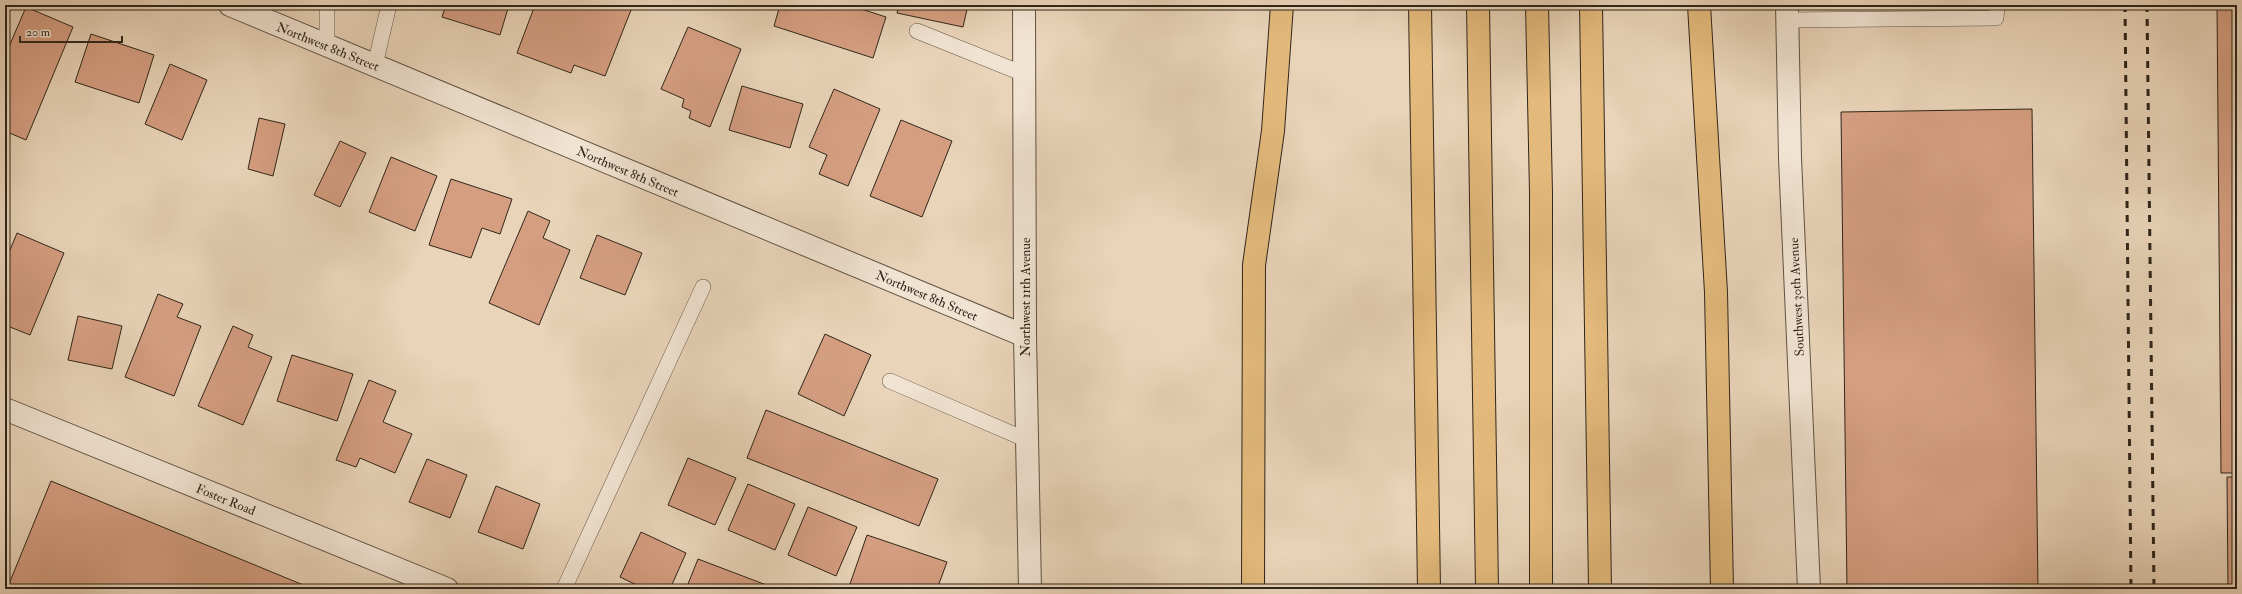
<svg xmlns="http://www.w3.org/2000/svg" width="2242" height="594" viewBox="0 0 2242 594" font-family="'IM FELL Double Pica',serif">
	<style>
		.building { fill: #d59e81; stroke: #2f261a }
		.lines { fill: none; stroke-linecap: round; stroke-linejoin: round }
		.lane-casing { stroke: #5e5242; stroke-width: 16 }
		.street-casing { stroke: #5e5242; stroke-width: 24 }
		.highway-casing { stroke: #2f261a; stroke-width: 24 }
		.lane { stroke: #f1e3d2; stroke-width: 15 }
		.street { stroke: #f1e3d2; stroke-width: 22 }
		.highway { stroke: #e4ba7c; stroke-width: 22 }
		.rail { stroke: #2f261a; stroke-width: 3; stroke-dasharray: 7 7; stroke-linecap: butt }
		.labels { text-anchor: middle; stroke-width: 3.5; stroke-linejoin: round; paint-order: stroke }
		.street-label { font-size: 13px; fill: #2f261a; stroke: #f1e3d2 }
	</style>
	<rect width="100%" height="100%" fill="#e9d4b9"/>
	<filter id="stains"><feTurbulence type="fractalNoise" baseFrequency=".005" numOctaves="4"/><feColorMatrix values="0 0 0 0 .2 0 0 0 0 .09 0 0 0 0 .02 0 0 0 .5 -.17"/></filter>
	<radialGradient id="worn" r=".72"><stop offset=".6" stop-color="#630" stop-opacity="0"/><stop offset="1" stop-color="#630" stop-opacity=".3"/></radialGradient>
	<!-- building -->
	<path class="building" d="M 446,5 L 509,5 L 500,35 L 442,17 Z
		M 535,5 L 633,5 L 605,76 L 574,65 L 571,73 L 517,53 Z
		M 780,5 L 849,5 L 886,17 L 873,58 L 774,26 Z
		M 899,5 L 968,5 L 963,27 L 897,13 Z
		M 2217,5 L 2237,5 L 2237,473 L 2221,473 Z
		M 26,7 L 73,27 L 26,140 L 5,131 L 5,56 Z
		M 688,27 L 741,49 L 710,127 L 689,118 L 691,111 L 682,107 L 684,99 L 661,89 Z
		M 91,34 L 154,55 L 139,103 L 75,82 Z
		M 170,64 L 207,80 L 182,140 L 145,124 Z
		M 742,86 L 803,104 L 790,148 L 729,130 Z
		M 834,89 L 880,109 L 848,186 L 819,174 L 827,155 L 809,147 Z
		M 2032,109 L 2038,589 L 1847,589 L 1841,112 Z
		M 259,118 L 285,124 L 273,176 L 248,169 Z
		M 901,120 L 952,141 L 922,217 L 870,196 Z
		M 340,141 L 366,153 L 340,207 L 314,195 Z
		M 391,157 L 437,176 L 415,231 L 369,212 Z
		M 451,179 L 512,199 L 500,234 L 482,228 L 471,258 L 429,245 Z
		M 528,211 L 550,221 L 543,238 L 570,250 L 539,325 L 489,303 Z
		M 17,233 L 64,253 L 30,335 L 5,325 L 5,262 Z
		M 597,235 L 642,253 L 625,295 L 580,278 Z
		M 158,294 L 183,304 L 177,317 L 201,326 L 174,396 L 125,377 Z
		M 78,316 L 122,326 L 112,369 L 68,360 Z
		M 233,326 L 253,335 L 248,347 L 272,357 L 243,425 L 198,406 Z
		M 825,334 L 871,355 L 844,416 L 798,394 Z
		M 292,355 L 353,374 L 337,421 L 277,401 Z
		M 369,380 L 396,391 L 383,422 L 412,434 L 395,473 L 360,458 L 356,467 L 336,460 Z
		M 766,410 L 938,479 L 919,526 L 747,458 Z
		M 688,458 L 736,478 L 715,525 L 668,505 Z
		M 427,459 L 467,475 L 450,518 L 409,502 Z
		M 2227,477 L 2237,477 L 2237,589 L 2228,589 Z
		M 51,481 L 313,589 L 7,589 Z
		M 748,484 L 795,504 L 775,550 L 728,530 Z
		M 496,486 L 540,504 L 523,549 L 478,532 Z
		M 808,507 L 857,527 L 836,576 L 788,555 Z
		M 641,532 L 686,553 L 670,589 L 645,589 L 620,577 Z
		M 867,535 L 947,562 L 937,589 L 865,589 L 850,584 Z
		M 698,559 L 777,589 L 686,589 Z"/>
	<g class="lines">
		<defs>
			<path id="lane" d="M 327,5 L 327,46
				M 1787,20 L 1996,18 L 1997,5
				M 917,31 L 1024,74
				M 375,65 L 389,5
				M 890,381 L 1027,440
				M 564,589 L 703,287"/>
			<path id="street" d="M 230,5 L 1025,336
				M 1024,5 L 1025,336 L 1030,589
				M 1787,5 L 1790,158 L 1809,589
				M 5,409 L 447,589"/>
			<path id="highway" d="M 1420,5 L 1429,589
				M 1478,5 L 1487,589
				M 1537,5 L 1541,193 L 1541,589
				M 1591,5 L 1600,589
				M 1699,5 L 1716,292 L 1722,589
				M 1253,589 L 1254,265 L 1273,131 L 1282,5"/>
		</defs>
		<!-- lane casing -->
		<use href="#lane" class="lane-casing"/>
		<!-- street casing -->
		<use href="#street" class="street-casing"/>
		<!-- highway casing -->
		<use href="#highway" class="highway-casing"/>
		<!-- lane -->
		<use href="#lane" class="lane"/>
		<!-- street -->
		<use href="#street" class="street"/>
		<!-- highway -->
		<use href="#highway" class="highway"/>
		<!-- rail -->
		<path class="rail" d="M 2125,5 L 2131,589
			M 2147,5 L 2154,589"/>
	</g>
	<g class="labels">
		<!-- street labels -->
		<g class="street-label">
			<text transform="translate(328 46) rotate(22)" y="5">Northwest 8th Street</text>
			<text transform="translate(628 171) rotate(23)" y="5">Northwest 8th Street</text>
			<text transform="translate(927 295) rotate(23)" y="5">Northwest 8th Street</text>
			<text transform="translate(1025 297) rotate(-90)" y="5">Northwest 11th Avenue</text>
			<text transform="translate(1796 297) rotate(-93)" y="5">Southwest 30th Avenue</text>
			<text transform="translate(226 499) rotate(22)" y="5">Foster Road</text>
		</g>
	</g>
	<!-- margin -->
	<rect width="2242" height="594" fill="none" stroke="#e9d4b9" stroke-width="20"/>
	<rect x="6" y="6" width="2230" height="582" fill="none" stroke="#2f261a" stroke-width="2"/>
	<rect x="10" y="10" width="2222" height="574" fill="none" stroke="#2f261a"/>
	<!-- scale -->
	<path d="M20 36v6h102v-6" fill="none" stroke="#2f261a" stroke-width="2"/>
	<text x="26" y="36" font-size="12" fill="#2f261a" stroke="#f1e3d2" stroke-width="3" paint-order="stroke">20 m</text>
	<rect width="100%" height="100%" filter="url(#stains)"/>
	<rect width="100%" height="100%" fill="url(#worn)"/>
</svg>
